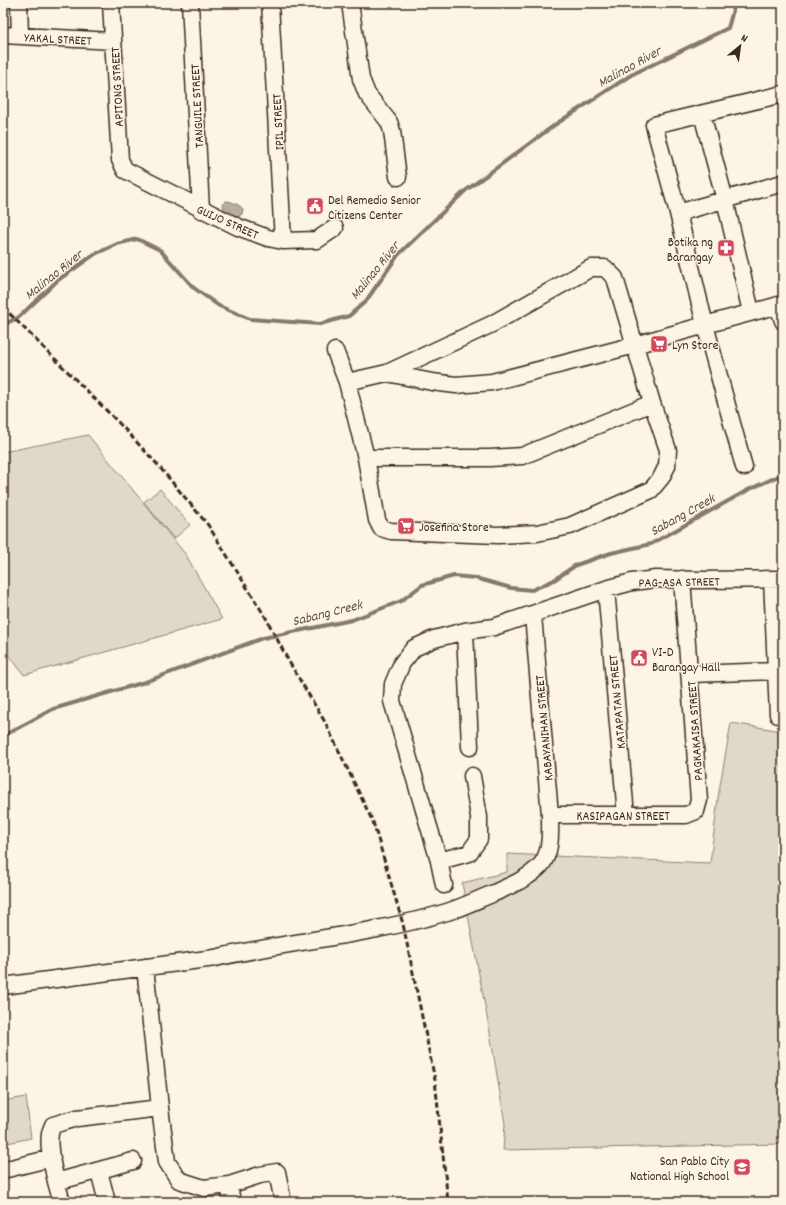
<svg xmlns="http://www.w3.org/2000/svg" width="786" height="1205" viewBox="0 0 786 1205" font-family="Dekko,sans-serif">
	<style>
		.green { fill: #e0d8c8; stroke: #8e8173 }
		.water { fill: #b7ad9e; stroke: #85796b }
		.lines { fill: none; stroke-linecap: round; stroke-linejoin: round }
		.stream { stroke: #85796b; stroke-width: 4 }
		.minor-casing { stroke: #3b2a1e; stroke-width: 19 }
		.minor { stroke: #fcf5e5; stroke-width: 16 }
		.rail { stroke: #3b2a1e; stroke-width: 3; stroke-dasharray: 6 3; stroke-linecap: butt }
		.labels { text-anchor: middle; stroke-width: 3; stroke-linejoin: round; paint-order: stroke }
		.street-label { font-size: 13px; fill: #3b2a1e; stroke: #fcf5e5 }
		.poi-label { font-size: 13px; fill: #3b2a1e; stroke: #fcf5e5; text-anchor: start }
		.water-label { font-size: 14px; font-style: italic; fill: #605144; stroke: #fcf5e5 }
	</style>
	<rect width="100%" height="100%" fill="#fcf5e5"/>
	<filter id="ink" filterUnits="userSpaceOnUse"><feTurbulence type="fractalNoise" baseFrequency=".025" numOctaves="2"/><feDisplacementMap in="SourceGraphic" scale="8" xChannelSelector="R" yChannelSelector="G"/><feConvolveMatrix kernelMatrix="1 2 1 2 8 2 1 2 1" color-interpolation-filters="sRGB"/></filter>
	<g filter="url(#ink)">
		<!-- green -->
		<path class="green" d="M 88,435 L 186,555 L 222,619 L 24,675 L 3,647 L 3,452 Z
			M 160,489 L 190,525 L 174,539 L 144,502 Z
			M 731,723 L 783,731 L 783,1144 L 503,1150 L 505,1124 L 490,1033 L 462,883 L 507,872 L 507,854 L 710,863 L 719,791 Z
			M 26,1097 L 31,1138 L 3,1144 L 3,1101 Z"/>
		<!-- water -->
		<path class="water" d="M 226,201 C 231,201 240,205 243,209 L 242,214 L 238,217 L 224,210 L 223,204 Z"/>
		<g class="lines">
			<!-- stream -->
			<path class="stream" d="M 3,325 L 19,317 L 58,280 L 95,254 L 117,244 L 137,239 L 160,250 L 194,288 L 219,306 L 250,319 L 320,324 L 349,316 L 366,301 L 398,255 L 465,191 L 556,124 L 631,75 L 728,28 L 735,3
				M 3,736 L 53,709 L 145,682 L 263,638 L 352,620 L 401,601 L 422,585 L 454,576 L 475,578 L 511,588 L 532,590 L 554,580 L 576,565 L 611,553 L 651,544 L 748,490 L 783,474"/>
			<defs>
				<path id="minor" d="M 19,3 L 20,36
					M 111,3 L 120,160 L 125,170 L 238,227 L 268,238 L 283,241 L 317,240 L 335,228
					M 190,3 L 201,210
					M 270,3 L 283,241
					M 350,3 L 361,79 L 367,94 L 389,122 L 392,131 L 398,177
					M 3,35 L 113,41
					M 702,114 L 725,200 L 751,312
					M 678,213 L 783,183
					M 778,305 L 783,321
					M 335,351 L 347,382 L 366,458 L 377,520 L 381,528 L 391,531 L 498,535 L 537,533 L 570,526 L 651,490 L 661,478 L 667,466 L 668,450 L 652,403 L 615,278 L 605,268 L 591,268 L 492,324 L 387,373
					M 347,382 L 387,373 L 432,382 L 456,385 L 492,382 L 635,345 L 705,325 L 783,304
					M 366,458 L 490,458 L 522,456 L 652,403
					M 744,467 L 705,325 L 678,213 L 654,125 L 783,94
					M 772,579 L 778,715
					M 606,589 L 626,815
					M 465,631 L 470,747
					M 690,674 L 776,671
					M 550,815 L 686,815 L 696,811 L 699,800 L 682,579
					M 439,861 L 469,853 L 479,839 L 479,817 L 472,776
					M 444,885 L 439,861 L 392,701 L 393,684 L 402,663 L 414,648 L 434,639 L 465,631 L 494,627 L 606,589 L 632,582 L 656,579 L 702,580 L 783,579
					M 145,967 L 160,1108 L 167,1162 L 179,1180 L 204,1188 L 229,1185 L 260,1175 L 277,1172 L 283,1202
					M 3,986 L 215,958 C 291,941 371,935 447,912 C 463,907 479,899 494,893 C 510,886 529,878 541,865 C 552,851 550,832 550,815 L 533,615
					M 3,1170 L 52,1158
					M 99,1171 L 107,1202
					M 56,1182 L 133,1161
					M 229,1185 L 232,1202
					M 62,1202 C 57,1187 47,1149 50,1134 C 50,1131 52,1128 53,1125 L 77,1118 L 160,1108"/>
			</defs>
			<!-- minor casing -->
			<use href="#minor" class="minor-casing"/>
			<!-- minor -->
			<use href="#minor" class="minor"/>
			<!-- rail -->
			<path class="rail" d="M 3,307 L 118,422 L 157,464 L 208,525 L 266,618 L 288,660 L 325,722 L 373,822 L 403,924 L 435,1080 L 448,1202"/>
		</g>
	</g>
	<!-- icons -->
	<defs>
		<symbol id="civic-square" viewBox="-11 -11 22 22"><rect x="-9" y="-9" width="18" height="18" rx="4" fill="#d1495b" stroke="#fcf5e5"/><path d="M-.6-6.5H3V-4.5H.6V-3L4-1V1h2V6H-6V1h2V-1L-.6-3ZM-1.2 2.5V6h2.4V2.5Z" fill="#fff"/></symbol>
		<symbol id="pharmacy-square" viewBox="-11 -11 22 22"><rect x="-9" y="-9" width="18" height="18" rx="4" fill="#d1495b" stroke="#fcf5e5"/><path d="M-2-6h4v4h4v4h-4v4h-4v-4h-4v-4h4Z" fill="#fff"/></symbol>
		<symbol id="supermarket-square" viewBox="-11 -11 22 22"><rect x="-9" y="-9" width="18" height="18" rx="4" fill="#d1495b" stroke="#fcf5e5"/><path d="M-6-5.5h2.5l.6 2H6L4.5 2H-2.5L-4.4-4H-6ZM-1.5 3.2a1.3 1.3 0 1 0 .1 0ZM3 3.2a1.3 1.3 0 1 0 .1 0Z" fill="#fff"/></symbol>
		<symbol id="school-square" viewBox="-11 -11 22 22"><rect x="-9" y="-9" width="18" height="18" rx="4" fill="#d1495b" stroke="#fcf5e5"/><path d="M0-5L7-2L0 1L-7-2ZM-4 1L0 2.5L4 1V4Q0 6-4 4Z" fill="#fff"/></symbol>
	</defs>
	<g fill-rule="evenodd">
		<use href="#civic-square" x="305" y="196" width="20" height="20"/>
		<use href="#pharmacy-square" x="716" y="238" width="20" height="20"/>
		<use href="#supermarket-square" x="649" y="334" width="20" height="20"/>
		<use href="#supermarket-square" x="396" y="516" width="20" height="20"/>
		<use href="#civic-square" x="629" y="648" width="20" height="20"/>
		<use href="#school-square" x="732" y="1157" width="20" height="20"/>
	</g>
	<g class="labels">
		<!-- street labels -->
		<g class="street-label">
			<text transform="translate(58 38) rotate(3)" y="5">YAKAL STREET</text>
			<text transform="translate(116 87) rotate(-93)" y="5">APITONG STREET</text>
			<text transform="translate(196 106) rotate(-93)" y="5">TANGUILE STREET</text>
			<text transform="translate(277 122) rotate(-93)" y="5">IPIL STREET</text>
			<text transform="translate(228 221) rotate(24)" y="5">GUIJO STREET</text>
			<text transform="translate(679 581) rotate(-1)" y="5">PAG-ASA STREET</text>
			<text transform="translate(616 702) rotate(-95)" y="5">KATAPATAN STREET</text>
			<text transform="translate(543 728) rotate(-95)" y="5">KABAYANIHAN STREET</text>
			<text transform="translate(694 731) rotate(-94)" y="5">PAGKAKAISA STREET</text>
			<text x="623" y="820">KASIPAGAN STREET</text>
		</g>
		<!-- poi labels -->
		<g class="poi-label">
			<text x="328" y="204">Del Remedio Senior<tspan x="328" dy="15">Citizens Center</tspan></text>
			<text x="713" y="246" text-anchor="end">Botika ng<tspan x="713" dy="15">Barangay</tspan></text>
			<text x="672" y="349">Lyn Store</text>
			<text x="419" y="531">Josefina Store</text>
			<text x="652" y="656">VI-D<tspan x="652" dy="15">Barangay Hall</tspan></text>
			<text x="729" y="1165" text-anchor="end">San Pablo City<tspan x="729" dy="15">National High School</tspan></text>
		</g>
		<!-- water labels -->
		<g class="water-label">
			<text transform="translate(629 66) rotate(-29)" y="5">Malinao River</text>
			<text transform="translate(374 270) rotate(-51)" y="5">Malinao River</text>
			<text transform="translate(53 274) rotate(-39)" y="5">Malinao River</text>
			<text transform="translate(682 514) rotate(-29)" y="5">Sabang Creek</text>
			<text transform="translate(327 612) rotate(-14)" y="5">Sabang Creek</text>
		</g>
	</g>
	<!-- margin -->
	<rect width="786" height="1205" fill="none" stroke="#fcf5e5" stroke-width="16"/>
	<rect x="8" y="8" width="770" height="1189" fill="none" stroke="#3b2a1e" stroke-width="1.5" filter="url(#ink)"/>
	<!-- north arrow -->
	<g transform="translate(740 46) rotate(29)" stroke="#fcf5e5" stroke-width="3" paint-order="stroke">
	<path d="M0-3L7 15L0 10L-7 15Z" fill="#3b2a1e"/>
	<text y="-6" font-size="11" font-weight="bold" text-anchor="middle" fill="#3b2a1e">N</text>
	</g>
</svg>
